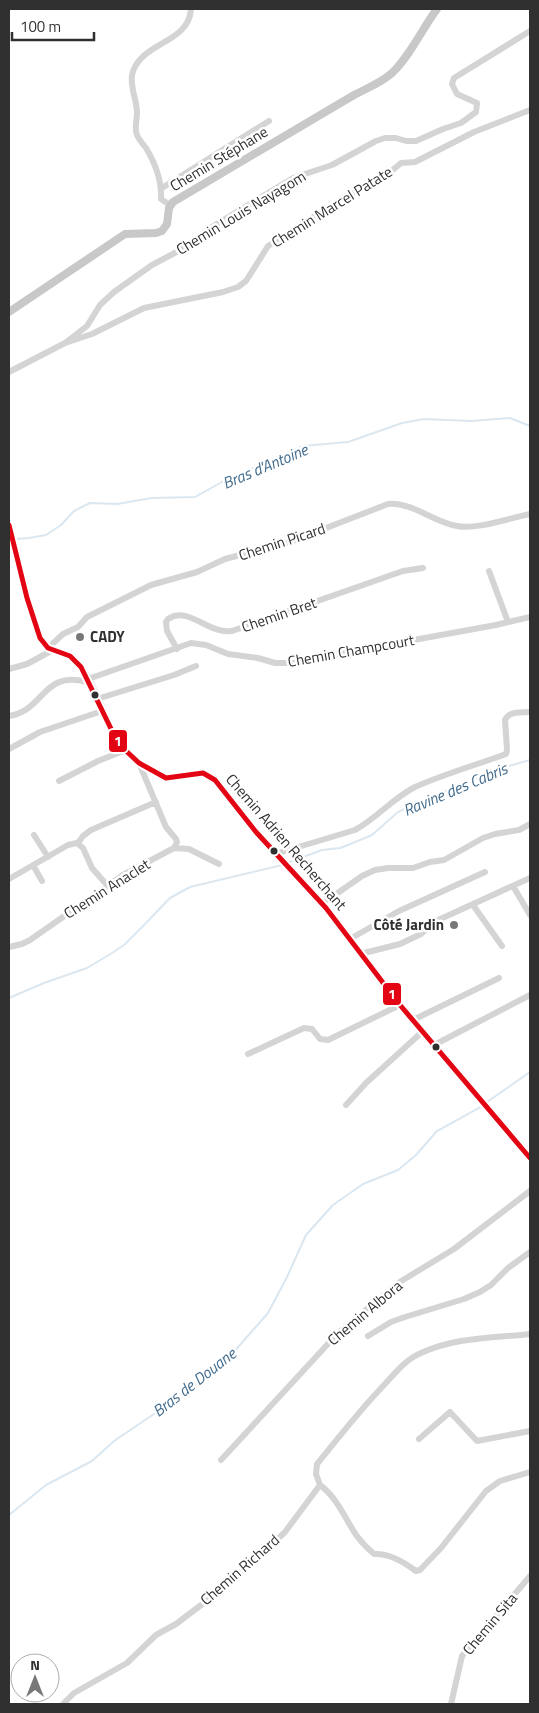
<svg xmlns="http://www.w3.org/2000/svg" width="539" height="1713" viewBox="0 0 539 1713" font-family="'Titillium Web',sans-serif">
	<style>
		.lines { fill: none; stroke-linecap: round; stroke-linejoin: round }
		.stream { stroke: #dbe7f0; stroke-width: 2 }
		.minor { stroke: #d4d4d4; stroke-width: 6 }
		.major { stroke: #c8c8c8; stroke-width: 8 }
		.bus-1-casing { stroke: #fff; stroke-width: 9 }
		.bus-1 { stroke: #e30513; stroke-width: 5 }
		.poi-dot { fill: #787878; stroke: #fff; stroke-width: 2 }
		.bus-dot { fill: #303030; stroke: #fff; stroke-width: 2 }
		.labels { text-anchor: middle; stroke-width: 5; stroke-linejoin: round; paint-order: stroke }
		.street-label { font-size: 15px; fill: #303030; stroke: #fff }
		.poi-label { font-size: 15px; font-weight: bold; fill: #303030; stroke: #fff; text-anchor: start }
		.water-label { font-size: 16px; font-style: italic; fill: #426c8e; stroke: #fff }
		.line-badge { stroke: #fff; stroke-width: 2 }
		.badge-label { font-size: 14px; text-anchor: middle; font-weight: bold; fill: #fff }
	</style>
	<rect width="100%" height="100%" fill="#fff"/>
	<g class="lines">
		<!-- stream -->
		<path class="stream" d="M 15,539 L 29,538 L 46,535 L 61,525 L 74,511 L 90,503 L 117,504 L 152,498 L 195,497 L 222,482 L 303,446 L 348,442 L 402,423 L 424,419 L 471,421 L 510,418 L 530,426
			M 287,863 L 322,850 L 340,848 L 348,845 L 372,835 L 398,812 L 418,802 L 505,767 L 530,760
			M 9,998 L 44,983 L 87,968 L 112,953 L 124,945 L 145,924 L 170,898 L 190,887 L 282,865
			M 487,1102 L 530,1072
			M 9,1515 L 46,1485 L 92,1461 L 114,1441 L 185,1393 L 217,1368 L 231,1355 L 268,1313 L 287,1277 L 306,1235 L 333,1205 L 363,1184 L 398,1170 L 416,1155 L 437,1131 L 484,1105"/>
		<!-- minor -->
		<path class="minor" d="M 162,188 L 269,121
			M 170,205 L 161,199 C 162,181 155,163 146,148 C 143,144 139,140 137,135 C 134,129 137,120 137,113 C 137,100 130,88 132,75 C 139,42 189,44 191,9
			M 65,343 L 87,326 L 100,305 L 114,292 L 152,265 L 184,248 L 207,230 L 293,178 L 332,165 L 376,141 L 385,138 L 396,138 L 406,141 L 416,141 L 443,129 L 461,123 L 476,112 L 477,103 L 457,94 L 452,84 L 454,78 L 530,31
			M 9,372 L 65,343 L 92,334 L 144,308 L 223,292 L 238,287 L 246,281 L 268,246 L 330,206 L 388,174 L 401,163 L 415,162 L 474,132 L 530,110
			M 489,571 L 508,622
			M 48,648 L 63,634 L 78,627 L 87,617 L 151,585 L 197,572 L 225,559 L 290,542 L 388,504 C 413,502 433,522 457,526 C 476,530 510,518 530,514
			M 177,649 L 167,631 L 166,622 L 168,619 C 188,605 209,635 232,631 L 403,571 L 423,568
			M 9,669 L 27,664 L 53,650
			M 88,679 L 191,643 L 206,645 L 228,654 L 258,658 L 275,663 L 299,663 L 342,653 L 496,625 L 530,617
			M 97,699 L 174,675 L 196,666
			M 9,716 C 46,710 42,668 90,683
			M 9,749 L 40,732 L 102,711
			M 59,781 L 98,761 L 126,750
			M 34,835 L 48,857
			M 78,843 L 83,836 L 91,830 L 156,802
			M 174,848 L 189,849 L 219,864
			M 275,854 L 355,830 C 377,818 393,798 415,787 C 444,774 476,765 506,754 L 507,750 L 505,720 C 509,711 519,713 528,712
			M 33,865 L 42,881
			M 9,879 L 68,845 L 77,843 L 83,848 L 92,868 L 107,885
			M 513,886 L 530,915
			M 322,904 L 362,876 L 375,870 L 388,868 L 413,868 L 430,862 L 444,860 L 483,838 L 495,834 L 519,830 L 530,824
			M 473,905 L 502,946
			M 350,939 L 399,911 L 485,872
			M 9,947 L 22,944 L 30,940 L 123,875 L 174,848 L 177,842 L 176,839 L 166,827 L 139,763
			M 360,954 L 400,944 L 421,934 L 436,921 L 530,878
			M 413,1020 L 499,978
			M 434,1045 L 530,995
			M 248,1054 L 304,1028 L 312,1029 L 320,1039 L 328,1040 L 400,1005
			M 346,1105 L 366,1083 L 422,1032
			M 368,1336 L 391,1322 L 405,1317 L 464,1299 L 480,1292 L 491,1285 L 508,1268 L 530,1252
			M 419,1439 L 450,1412 L 477,1441 L 530,1431
			M 221,1460 L 338,1333 L 398,1283 L 454,1249 L 530,1191
			M 320,1485 C 336,1497 343,1514 353,1530 C 358,1539 366,1547 374,1554 C 389,1553 404,1562 416,1571 L 420,1570 L 441,1548 L 486,1491 L 500,1481 L 530,1472
			M 63,1704 L 74,1693 L 127,1663 L 156,1635 L 176,1624 L 209,1599 L 228,1581 L 248,1567 L 285,1532 L 320,1485 L 316,1474 L 317,1464 C 339,1437 360,1410 384,1385 C 395,1373 406,1359 421,1353 C 456,1337 493,1338 530,1334
			M 451,1704 L 462,1656 L 530,1576"/>
		<!-- major -->
		<path class="major" d="M 9,312 L 125,234 L 156,233 L 162,231 L 167,224 L 169,208 L 173,202 L 354,95 C 367,88 381,83 392,73 C 410,56 422,29 437,9
			M 9,525 L 27,598 L 40,638 L 48,648 L 70,656 L 81,667 L 88,679 L 115,737 L 124,749 L 139,763 L 166,778 L 203,773 L 215,780 L 256,832 L 326,908 L 400,1005 L 530,1158"/>
		<defs>
			<path id="bus-1" d="M 9,525 L 27,598 L 40,638 L 48,648 L 70,656 L 81,667 L 115,737 L 124,749 L 139,763 L 166,778 L 203,773 L 215,780 L 256,832 L 326,908 L 400,1005 L 530,1158"/>
		</defs>
		<!-- bus-1 casing -->
		<use href="#bus-1" class="bus-1-casing"/>
		<!-- bus-1 -->
		<use href="#bus-1" class="bus-1"/>
	</g>
	<!-- markers -->
	<g class="poi-dot">
		<circle cx="80" cy="637" r="5"/>
		<circle cx="454" cy="925" r="5"/>
	</g>
	<g class="bus-dot">
		<circle cx="95" cy="695" r="4.5"/>
		<circle cx="274" cy="851" r="4.5"/>
		<circle cx="436" cy="1047" r="4.5"/>
	</g>
	<g class="labels">
		<!-- street labels -->
		<g class="street-label">
			<text transform="translate(219 159) rotate(-31)" y="5">Chemin Stéphane</text>
			<text transform="translate(332 207) rotate(-32)" y="5">Chemin Marcel Patate</text>
			<text transform="translate(241 213) rotate(-31)" y="5">Chemin Louis Nayagom</text>
			<text transform="translate(282 542) rotate(-18)" y="5">Chemin Picard</text>
			<text transform="translate(279 615) rotate(-19)" y="5">Chemin Bret</text>
			<text transform="translate(351 651) rotate(-10)" y="5">Chemin Champcourt</text>
			<text transform="translate(286 842) rotate(49)" y="5">Chemin Adrien Recherchant</text>
			<text transform="translate(107 889) rotate(-32)" y="5">Chemin Anaclet</text>
			<text transform="translate(365 1313) rotate(-40)" y="5">Chemin Albora</text>
			<text transform="translate(240 1570) rotate(-41)" y="5">Chemin Richard</text>
			<text transform="translate(490 1624) rotate(-50)" y="5">Chemin Sita</text>
		</g>
		<!-- poi labels -->
		<g class="poi-label">
			<text x="90" y="642">CADY</text>
			<text x="444" y="930" text-anchor="end">Côté Jardin</text>
		</g>
		<!-- water labels -->
		<g class="water-label">
			<text transform="translate(265 466) rotate(-23)" y="6">Bras d'Antoine</text>
			<text transform="translate(455 789) rotate(-23)" y="6">Ravine des Cabris</text>
			<text transform="translate(194 1382) rotate(-38)" y="6">Bras de Douane</text>
		</g>
	</g>
	<g class="line-badge">
		<rect x="108" y="729" width="20" height="24" rx="5" fill="#e30513"/>
		<rect x="382" y="982" width="20" height="24" rx="5" fill="#e30513"/>
	</g>
	<g class="badge-label">
		<text x="118" y="746">1</text>
		<text x="392" y="999">1</text>
	</g>
	<!-- border -->
	<rect width="539" height="1713" fill="none" stroke="#303030" stroke-width="20"/>
	<!-- north arrow -->
	<g transform="translate(35 1678)"><circle r="24" fill="#ffffff" stroke="#acacac"/>
	<path d="M0-4L9 19L0 12L-9 19Z" fill="#787878"/>
	<text y="-8" font-size="14" font-weight="bold" text-anchor="middle" fill="#303030">N</text>
	</g>
	<!-- scale -->
	<path d="M12 32v8h82v-8" fill="none" stroke="#303030" stroke-width="2.5"/>
	<text x="20" y="32" font-size="15" fill="#303030" stroke="#ffffff" stroke-width="4" paint-order="stroke">100 m</text>
</svg>
